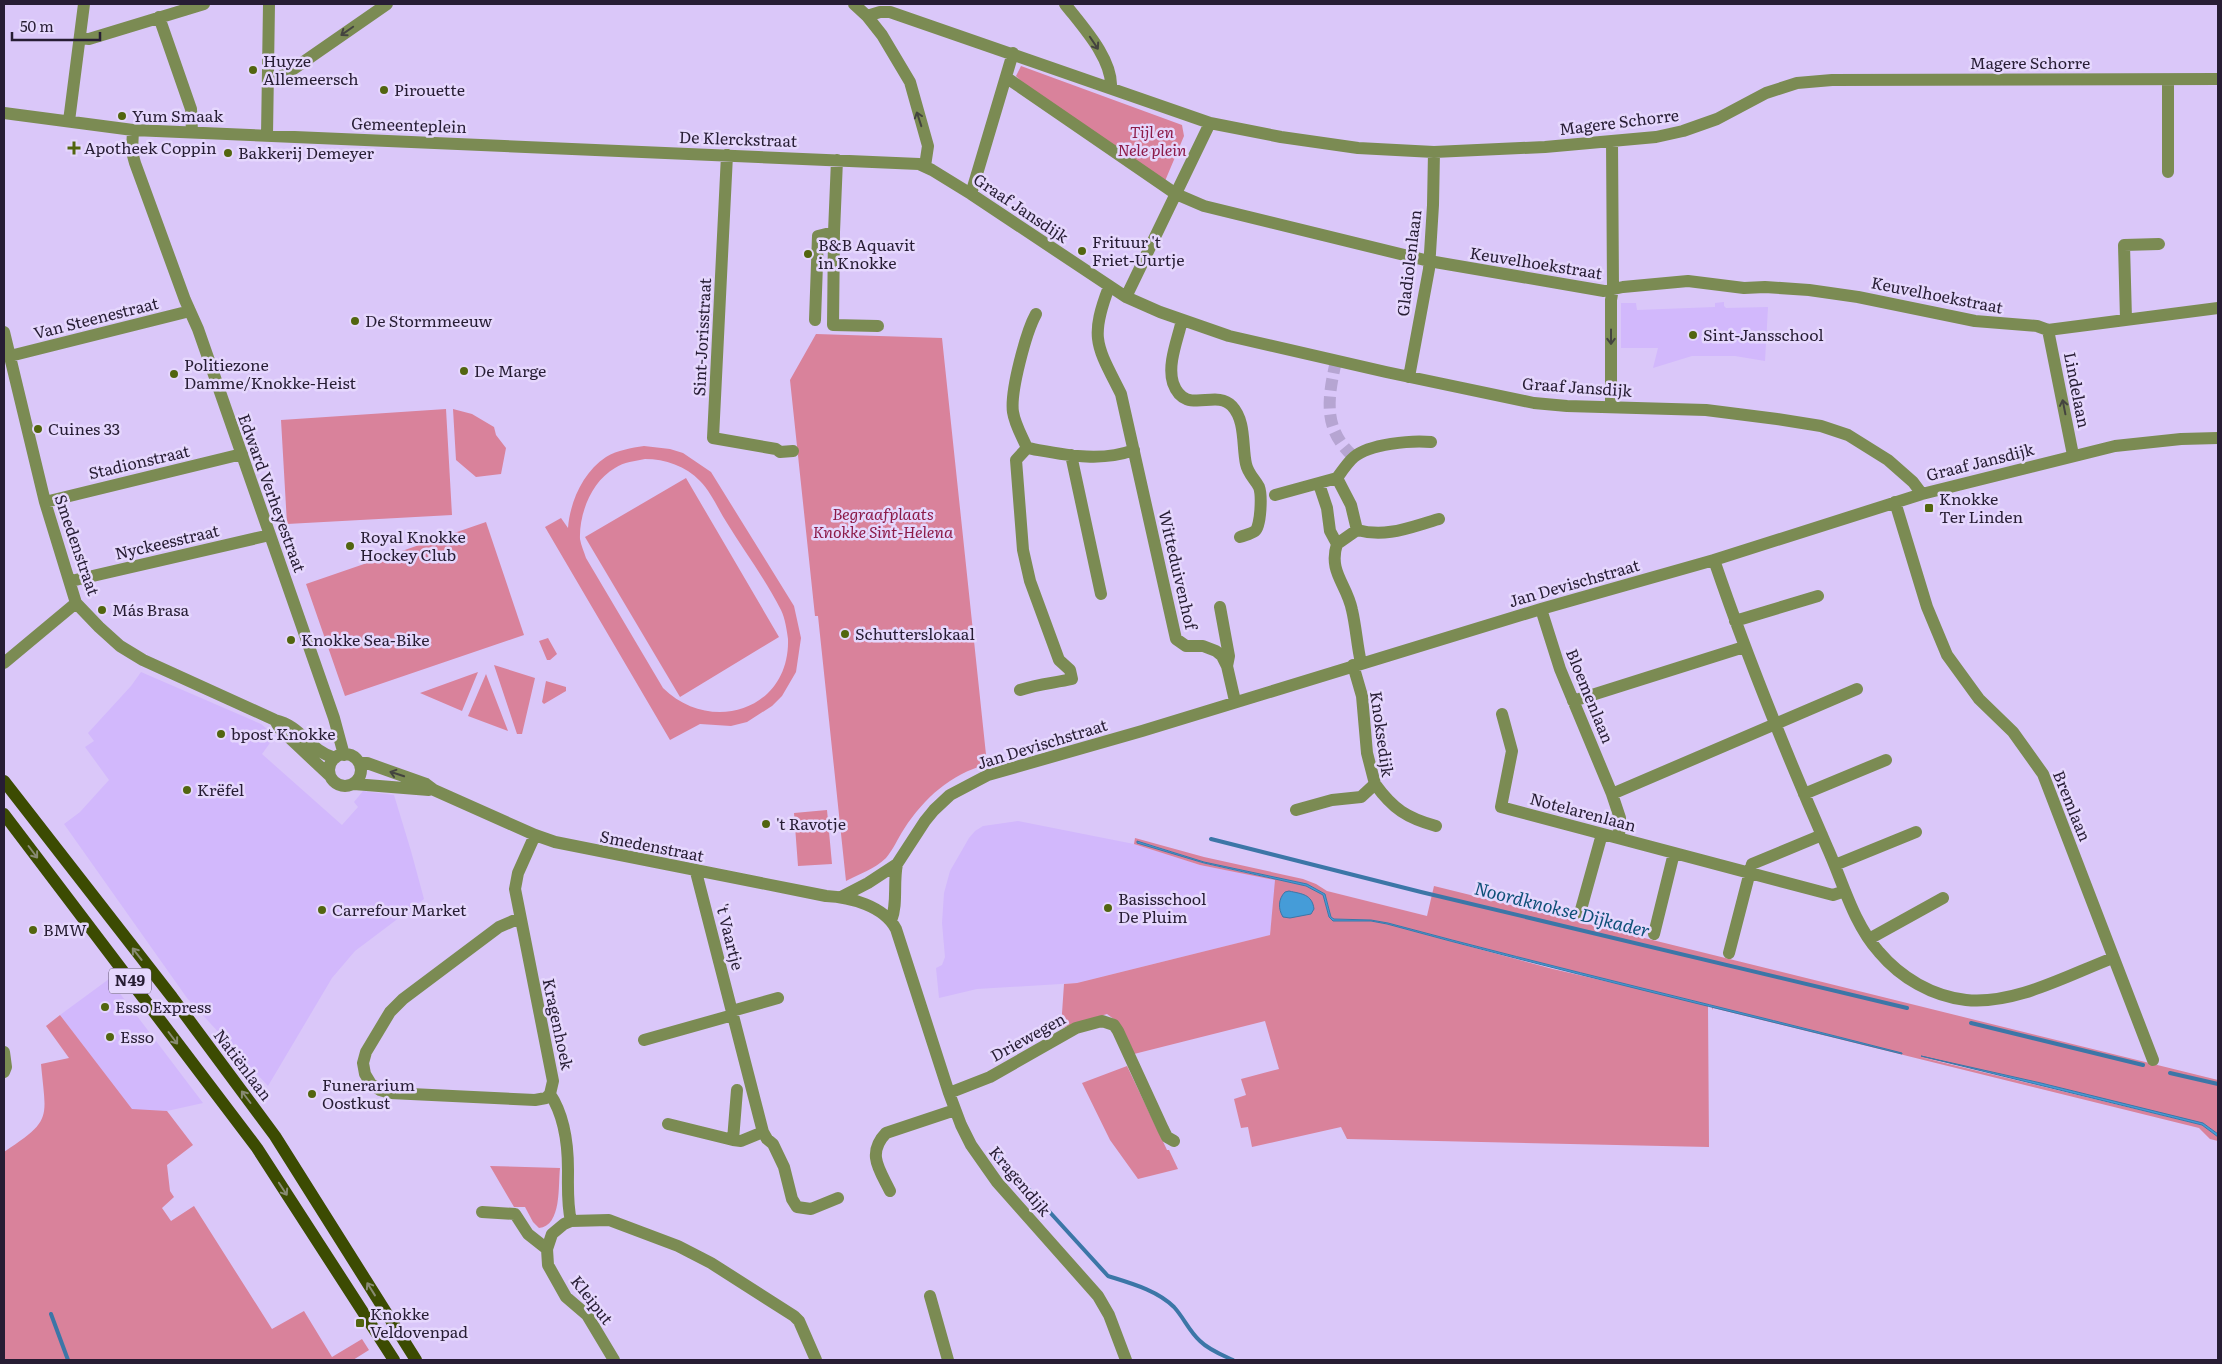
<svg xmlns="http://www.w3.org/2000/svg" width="2222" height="1364" viewBox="0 0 2222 1364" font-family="Literata,serif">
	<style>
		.built { fill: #d2b8fc }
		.green { fill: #d9829b; fill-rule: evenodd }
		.water { fill: #459cd8; stroke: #3c76a7 }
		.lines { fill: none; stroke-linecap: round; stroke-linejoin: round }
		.stream { stroke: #3c76a7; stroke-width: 4 }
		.minor-tunnel { stroke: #b6a5d2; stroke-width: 12; stroke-dasharray: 12 6; stroke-linecap: butt }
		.minor { stroke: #7b8b53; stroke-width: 12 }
		.major { stroke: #3c4b02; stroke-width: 12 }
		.oneway { stroke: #44443f }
		.oneway2 { stroke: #888a73 }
		.poi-dot { fill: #52650f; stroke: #e5d7fd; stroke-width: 2 }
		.labels { text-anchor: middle; stroke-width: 5; stroke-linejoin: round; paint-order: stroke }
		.shield { fill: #e5d7fd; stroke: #605570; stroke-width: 1 }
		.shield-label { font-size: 15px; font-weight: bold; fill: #271d34 }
		.poi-label { font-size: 16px; fill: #271d34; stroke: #e5d7fd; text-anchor: start }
		.street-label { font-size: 16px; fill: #271d34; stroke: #e5d7fd }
		.park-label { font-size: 16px; font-style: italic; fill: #8c1a48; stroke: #e5d7fd }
		.water-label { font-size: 18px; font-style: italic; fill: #0e5078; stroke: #e5d7fd }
	</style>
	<rect width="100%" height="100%" fill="#dac7f9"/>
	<!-- built -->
	<path class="built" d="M 1724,302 L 1724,306 L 1726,308 L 1768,307 L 1765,361 L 1735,356 L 1692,356 L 1653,368 L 1658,348 L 1621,348 L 1621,303 L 1636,303 L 1637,310 L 1715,307 L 1715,303 Z
		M 141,672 L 261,724 L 275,736 L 262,754 L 342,825 L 358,807 L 354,802 L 363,791 L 394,795 L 411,851 L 424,899 L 355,951 L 332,978 L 268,1086 L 187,998 L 64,824 L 80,812 L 109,780 L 85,747 L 94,741 L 88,733 L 131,686 Z
		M 1018,821 L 1134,844 L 1200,865 L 1276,880 L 1270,935 L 1077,983 L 977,989 L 939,998 L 936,968 L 942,965 L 945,957 L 942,923 L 944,893 L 950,871 L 969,838 L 975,831 L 983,826 Z
		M 109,979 L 203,1103 L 167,1111 L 132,1110 L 60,1015 Z"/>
	<!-- green -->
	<path class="green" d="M 1021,66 L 1182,125 L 1184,136 L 1165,181 L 1026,87 L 1016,76 Z
		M 816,334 L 942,338 L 987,764 C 950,775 925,797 904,829 C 898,838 893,850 886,858 C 875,869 859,874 846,881 L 818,616 L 815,616 L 790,380 Z
		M 446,409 L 452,515 L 287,524 L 281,420 Z
		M 453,409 L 472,414 L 494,427 L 496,435 L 506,448 L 501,474 L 476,477 L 456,460 Z
		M 644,446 L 670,449 L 683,453 L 711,472 L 794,606 L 801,638 L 796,672 L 782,696 L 772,706 L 747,722 L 731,726 L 700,724 L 670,740 L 545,527 L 561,518 L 568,528 C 570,502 583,472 606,457 C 618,450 631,448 644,446 ZM 645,459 C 665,459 686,466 700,481 C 711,492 718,509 727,523 C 744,551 766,580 781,610 C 785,618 787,631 788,639 C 790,710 711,735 663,688 L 586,558 C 584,552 581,545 580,539 C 579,513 592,481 615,468 C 624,462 635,461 645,459 Z
		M 686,478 L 779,637 L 680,697 L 585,537 Z
		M 486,522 L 524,635 L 345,696 L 306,584 Z
		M 548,638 L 557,654 L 550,660 L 547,660 L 539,641 Z
		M 494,665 L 535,678 L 522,734 L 517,734 Z
		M 478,672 L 462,711 L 420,693 Z
		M 486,674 L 508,731 L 468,716 Z
		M 546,681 L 566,687 L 566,691 L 544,704 L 542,702 Z
		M 827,810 L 832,864 L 798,866 L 794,813 Z
		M 1135,838 L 1204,857 L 1303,879 L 1316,884 L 1327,891 L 1427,916 L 1434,886 L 2218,1080 L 2218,1134 L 2206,1125 L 2041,1083 L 1920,1057 L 2202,1125 L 2218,1137 L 2218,1141 L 2210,1139 L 2199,1128 L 1713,1008 L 1712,1010 L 1712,1006 L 1902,1053 C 1731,1009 1559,969 1388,923 L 1371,920 L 1334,919 L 1331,917 L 1325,894 L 1307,884 L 1204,862 L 1138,841 L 1203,863 L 1306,886 L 1323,895 L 1329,917 L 1333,921 L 1371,921 L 1387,924 L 1553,969 L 1708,1005 L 1709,1147 L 1347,1139 L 1341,1127 L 1252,1147 L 1248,1127 L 1241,1128 L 1234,1099 L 1246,1095 L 1241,1079 L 1279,1069 L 1265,1021 L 1134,1054 L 1119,1023 L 1107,1014 L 1061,1028 L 1064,984 L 1077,983 L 1270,935 L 1275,880 L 1200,865 L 1134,844 Z
		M 60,1015 L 132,1109 L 167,1111 L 193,1145 L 167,1165 L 170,1191 L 174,1197 L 162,1208 L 171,1221 L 194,1206 L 272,1329 L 304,1311 L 332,1357 L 362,1339 L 369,1350 L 353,1360 L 4,1360 L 4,1152 C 53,1120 46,1119 41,1064 L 69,1058 L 46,1026 Z
		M 1127,1066 L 1167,1150 L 1169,1150 L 1178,1169 L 1138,1179 L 1110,1140 L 1082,1083 Z
		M 490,1166 L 560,1168 C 558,1185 562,1226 539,1228 L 533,1222 L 525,1207 L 514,1207 Z"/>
	<!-- water -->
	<path class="water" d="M 1137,841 L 1204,862 L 1307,884 L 1325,894 L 1331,917 L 1334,919 L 1371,920 L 1388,923 C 1559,969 1731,1009 1902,1053 L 1902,1054 C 1730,1011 1558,971 1387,924 L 1371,921 L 1333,921 L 1329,917 L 1323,895 L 1306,886 L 1204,863 L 1137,843 Z
		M 1289,891 C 1302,894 1312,894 1314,909 L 1311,914 L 1290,918 L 1283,917 C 1278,909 1278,899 1285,892 Z
		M 1921,1056 L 2041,1083 L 2203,1123 L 2218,1134 L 2218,1137 L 2202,1125 Z"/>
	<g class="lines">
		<!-- stream -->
		<path class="stream" d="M 1211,839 L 1421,892 L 1907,1008
			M 1971,1023 L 2143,1065
			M 2170,1073 L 2218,1084
			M 994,1151 L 1108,1276 C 1130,1283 1157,1290 1174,1307 C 1184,1318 1189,1331 1200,1341 C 1209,1350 1222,1355 1233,1360
			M 51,1314 L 68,1360"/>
		<!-- minor-tunnel -->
		<path class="minor-tunnel" d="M 1336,361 C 1328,398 1322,429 1354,457"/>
		<!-- minor -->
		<path class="minor" d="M 854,4 L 867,16 L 882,35 L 910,82 L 928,146 L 925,166
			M 1065,4 C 1082,26 1113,59 1111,88
			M 867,16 L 880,12 L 890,12 L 1210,123 L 1281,137 L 1358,148 L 1434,152 L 1545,147 L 1656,137 L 1683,131 L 1717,119 L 1766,93 L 1797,83 L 1832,80 L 2218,79
			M 159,17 L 191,109 L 192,132
			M 80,38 L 89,39 L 204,4
			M 1007,78 L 1176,194 L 1204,206 L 1429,261 L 1604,291 L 1623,287 L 1688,281 L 1744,288 L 1765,287 L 1809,290 L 1858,297 L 1975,321 L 2037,326 L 2048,330 L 2218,308
			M 269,83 L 289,72 L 387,4
			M 4,113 L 133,130 L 919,164 L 932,170 L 971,194 L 1126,297 L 1160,312 L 1229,336 L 1386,372 L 1534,403 L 1567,406 L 1706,410 L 1777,419 L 1821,426 L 1848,435 L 1888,460 L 1913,482 L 1922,494
			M 69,121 L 84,4
			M 133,130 L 132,152 L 135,163 L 185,300 L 198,329 L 334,718 L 344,755
			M 267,135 L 269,4
			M 727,155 L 713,438 L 776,449 L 780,452 L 793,451
			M 837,160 L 834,232 L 833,325 L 878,326
			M 2168,172 L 2168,80
			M 971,194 L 1013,53
			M 1109,287 C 1089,339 1097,346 1121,394 L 1176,639 L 1186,646 L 1203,646 L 1216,651 L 1222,656 L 1227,666
			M 1126,297 L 1210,123
			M 2126,319 L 2124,245 L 2159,244
			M 815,320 L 818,236 L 834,232
			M 1182,320 C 1178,339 1167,364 1173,383 C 1185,417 1215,388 1232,406 C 1246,421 1242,446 1246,464 C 1248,474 1255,479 1259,487 C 1262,495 1261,526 1255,531 C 1251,534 1245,535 1240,537
			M 2048,330 L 2073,455
			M 4,332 L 45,502 L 76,603 L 99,627 L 120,646 L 143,660 L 275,720 C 302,726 308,750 335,758
			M 10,356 L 190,311
			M 1409,377 L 1429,269 L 1433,205 L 1434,152
			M 1611,407 L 1611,300 L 1613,288 L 1612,141
			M 1027,448 C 1022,436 1015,425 1013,412 C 1010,392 1026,332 1036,314
			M 1071,455 L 1101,594
			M 1337,478 C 1342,471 1348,462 1354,457 C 1369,444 1412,440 1431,442
			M 1337,478 L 1351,505 L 1357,530
			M 1319,484 L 1327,508 L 1330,531 L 1337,544
			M 1275,495 L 1337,478
			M 45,502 L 242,454
			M 1895,502 L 1927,607 L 1947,655 L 1979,699 L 2013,732 L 2043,774 L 2153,1060
			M 1357,530 L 1337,544 C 1328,572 1347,584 1352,610 C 1356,627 1357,645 1361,663
			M 1357,530 C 1387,538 1410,527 1439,519
			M 1714,560 C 1747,657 1786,753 1827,847 C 1843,882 1853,923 1879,952 C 1901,978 1932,996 1966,1000 C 2015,1005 2068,975 2113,958
			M 71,581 L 270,535
			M 1220,607 L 1229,656 L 1227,666 L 1235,701
			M 1541,609 L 1560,669 L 1612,794 L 1620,818 L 1619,838
			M 1735,621 L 1818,596
			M 4,663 L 76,603
			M 1020,690 C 1038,684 1054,683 1072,679 L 1070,670 L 1059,660 L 1030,581 L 1023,550 L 1016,460 L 1027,448 C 1062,454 1099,463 1134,450
			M 1573,701 L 1744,647
			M 1502,714 L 1512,751 L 1501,807 L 1833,895 L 1845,891
			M 275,720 L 280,729 L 330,776
			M329 770a16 16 0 1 1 32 0a16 16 0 1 1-32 0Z
			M 359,763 L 367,763 L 426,784 L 434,790 L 535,835 L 555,842 L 826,896 C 850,897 884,906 896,929 L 949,1093 L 961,1125 L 971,1145 L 997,1182 L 1098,1296 L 1109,1315 L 1126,1360
			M 354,784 L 429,790
			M 1375,784 C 1393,809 1407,818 1436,826
			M 1612,794 L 1857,689
			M 1804,794 L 1886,760
			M 1296,810 L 1332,800 L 1361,797 L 1375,784 L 1367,753 L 1362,696 L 1353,665
			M 535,835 L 518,873 L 515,889 L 553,1081 L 550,1094 C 564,1115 568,1144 568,1170 C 568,1187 567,1204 571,1221 L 564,1224 L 552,1234 L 547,1249 L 548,1265 L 566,1297 L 587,1315 L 614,1360
			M 1835,865 L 1916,832
			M 696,872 L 763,1132 L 767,1139 L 773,1144 L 784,1167 L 792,1199 L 797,1207 L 811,1209 L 838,1198
			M 841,897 L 868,883 L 897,864 L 925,821 L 934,810 L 950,795 L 988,775 L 1142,731 L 1541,609 L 1714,560 L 1922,494 L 2115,446 L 2181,439 L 2218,438
			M 1580,913 L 1602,834
			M 520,918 L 499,927 L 403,999 L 390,1012 L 366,1052 L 363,1063 L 365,1074 L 371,1084 L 380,1090 L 390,1093 L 535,1100 L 546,1098 L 550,1094
			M 891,921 C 898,904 893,883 897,864
			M 1654,934 L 1674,853
			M 1869,939 L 1943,898
			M 1729,953 L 1752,864 L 1822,835
			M 732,1011 L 778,998
			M 644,1040 L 733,1015
			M 4,1052 L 6,1067 L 4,1072
			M 949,1093 L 990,1077 L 1076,1028 L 1102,1021 L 1114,1025 L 1118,1031 L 1163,1129 L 1167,1137 L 1174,1141
			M 668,1124 L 733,1140 L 741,1141 L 763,1132
			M 733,1140 L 737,1090
			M 890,1191 C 880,1170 866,1154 886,1133 L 955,1110
			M 482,1212 L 515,1214 L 528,1234 L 547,1249
			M 571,1221 L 609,1220 L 678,1246 L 711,1263 L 794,1316 L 799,1321 L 816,1360
			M 930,1296 L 948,1360"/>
		<!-- major -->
		<path class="major" d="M 4,781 L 172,997 L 275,1136 L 416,1360
			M 4,814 L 257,1148 L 394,1360"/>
	</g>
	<!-- one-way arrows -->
	<defs><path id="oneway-shaft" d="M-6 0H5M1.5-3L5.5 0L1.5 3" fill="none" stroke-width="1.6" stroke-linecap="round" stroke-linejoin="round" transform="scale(1.25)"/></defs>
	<g class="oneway">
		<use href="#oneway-shaft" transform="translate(347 31) rotate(145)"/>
		<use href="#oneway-shaft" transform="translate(1094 43) rotate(56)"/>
		<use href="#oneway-shaft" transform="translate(919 119) rotate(-108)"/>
		<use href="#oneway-shaft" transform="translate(1611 337) rotate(90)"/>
		<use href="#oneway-shaft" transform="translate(2064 407) rotate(-101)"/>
		<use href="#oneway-shaft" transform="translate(397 774) rotate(-162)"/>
	</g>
	<g class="oneway2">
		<use href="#oneway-shaft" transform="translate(33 852) rotate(53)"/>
		<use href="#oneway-shaft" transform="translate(137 954) rotate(-128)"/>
		<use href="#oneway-shaft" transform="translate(173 1038) rotate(53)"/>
		<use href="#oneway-shaft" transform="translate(246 1097) rotate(-127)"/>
		<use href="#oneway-shaft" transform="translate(283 1189) rotate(57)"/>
		<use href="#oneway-shaft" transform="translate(371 1289) rotate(-122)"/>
	</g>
	<!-- markers -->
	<g class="poi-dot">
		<circle cx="253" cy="70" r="5"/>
		<circle cx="384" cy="90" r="5"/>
		<circle cx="122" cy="116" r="5"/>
		<path d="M71.5 140.5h5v5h5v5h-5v5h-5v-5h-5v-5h5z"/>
		<circle cx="228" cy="153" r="5"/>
		<circle cx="1082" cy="251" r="5"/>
		<circle cx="808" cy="254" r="5"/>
		<circle cx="355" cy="321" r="5"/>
		<circle cx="1693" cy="335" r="5"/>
		<circle cx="464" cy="371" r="5"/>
		<circle cx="174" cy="374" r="5"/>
		<circle cx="38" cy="429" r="5"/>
		<rect x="1924" y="503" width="10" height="10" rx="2.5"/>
		<circle cx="350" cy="546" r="5"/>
		<circle cx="102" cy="610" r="5"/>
		<circle cx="845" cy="634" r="5"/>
		<circle cx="291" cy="640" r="5"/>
		<circle cx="221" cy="734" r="5"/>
		<circle cx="187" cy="790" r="5"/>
		<circle cx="766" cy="824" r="5"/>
		<circle cx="1108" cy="908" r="5"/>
		<circle cx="322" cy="910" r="5"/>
		<circle cx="33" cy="930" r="5"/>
		<circle cx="105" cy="1007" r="5"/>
		<circle cx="110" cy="1037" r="5"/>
		<circle cx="312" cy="1094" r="5"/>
		<rect x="355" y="1318" width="10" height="10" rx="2.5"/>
	</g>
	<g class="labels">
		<!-- shield labels -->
		<rect class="shield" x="109" y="968.5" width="42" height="25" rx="4"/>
		<g class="shield-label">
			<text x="130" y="986">N49</text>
		</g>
		<!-- poi labels -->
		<g class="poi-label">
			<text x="263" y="67">Huyze<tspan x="263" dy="18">Allemeersch</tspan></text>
			<text x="394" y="96">Pirouette</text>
			<text x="132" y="122">Yum Smaak</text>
			<text x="84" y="154">Apotheek Coppin</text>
			<text x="238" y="159">Bakkerij Demeyer</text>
			<text x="1092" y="248">Frituur 't<tspan x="1092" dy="18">Friet-Uurtje</tspan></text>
			<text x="818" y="251">B&amp;B Aquavit<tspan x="818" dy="18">in Knokke</tspan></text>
			<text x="365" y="327">De Stormmeeuw</text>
			<text x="1703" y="341">Sint-Jansschool</text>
			<text x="184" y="371">Politiezone<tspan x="184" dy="18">Damme/Knokke-Heist</tspan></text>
			<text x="474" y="377">De Marge</text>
			<text x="48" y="435">Cuines 33</text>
			<text x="1939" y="505">Knokke<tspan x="1939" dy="18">Ter Linden</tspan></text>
			<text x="360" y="543">Royal Knokke<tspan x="360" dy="18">Hockey Club</tspan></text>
			<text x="112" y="616">Más Brasa</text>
			<text x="855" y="640">Schutterslokaal</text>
			<text x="301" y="646">Knokke Sea-Bike</text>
			<text x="231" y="740">bpost Knokke</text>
			<text x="197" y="796">Krëfel</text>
			<text x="776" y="830">'t Ravotje</text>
			<text x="1118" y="905">Basisschool<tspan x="1118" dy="18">De Pluim</tspan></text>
			<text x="332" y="916">Carrefour Market</text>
			<text x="43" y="936">BMW</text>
			<text x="115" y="1013">Esso Express</text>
			<text x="120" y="1043">Esso</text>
			<text x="322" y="1091">Funerarium<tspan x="322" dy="18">Oostkust</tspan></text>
			<text x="370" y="1320">Knokke<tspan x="370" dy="18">Veldovenpad</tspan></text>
		</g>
		<!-- street labels -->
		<g class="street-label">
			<text x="2030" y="69">Magere Schorre</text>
			<text transform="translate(1619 122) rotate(-7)" y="6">Magere Schorre</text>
			<text transform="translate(409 125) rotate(2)" y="6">Gemeenteplein</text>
			<text transform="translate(738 139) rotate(2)" y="6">De Klerckstraat</text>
			<text transform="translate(1021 208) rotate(34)" y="6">Graaf Jansdijk</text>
			<text transform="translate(1409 263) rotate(-83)" y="6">Gladiolenlaan</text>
			<text transform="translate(1536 263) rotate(9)" y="6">Keuvelhoekstraat</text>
			<text transform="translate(1937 295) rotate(11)" y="6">Keuvelhoekstraat</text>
			<text transform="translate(96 318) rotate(-14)" y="6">Van Steenestraat</text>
			<text transform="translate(702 337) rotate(-87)" y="6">Sint-Jorisstraat</text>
			<text transform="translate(1577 387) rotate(4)" y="6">Graaf Jansdijk</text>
			<text transform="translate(2077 390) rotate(79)" y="6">Lindelaan</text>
			<text transform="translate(139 462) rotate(-13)" y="6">Stadionstraat</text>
			<text transform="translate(1980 462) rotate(-14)" y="6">Graaf Jansdijk</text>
			<text transform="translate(272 493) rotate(70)" y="6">Edward Verheyestraat</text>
			<text transform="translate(167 542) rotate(-13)" y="6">Nyckeesstraat</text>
			<text transform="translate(77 545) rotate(71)" y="6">Smedenstraat</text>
			<text transform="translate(1178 570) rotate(77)" y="6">Witteduivenhof</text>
			<text transform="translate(1574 583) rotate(-16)" y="6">Jan Devischstraat</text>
			<text transform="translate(1590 696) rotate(68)" y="6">Bloemenlaan</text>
			<text transform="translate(1382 734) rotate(82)" y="6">Knoksedijk</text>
			<text transform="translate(1042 744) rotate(-17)" y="6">Jan Devischstraat</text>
			<text transform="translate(2072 806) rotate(68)" y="6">Bremlaan</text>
			<text transform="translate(1583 812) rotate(15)" y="6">Notelarenlaan</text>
			<text transform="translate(652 846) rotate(11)" y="6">Smedenstraat</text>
			<text transform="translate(730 937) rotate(76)" y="6">'t Vaartje</text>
			<text transform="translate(558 1024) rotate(78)" y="6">Kragenhoek</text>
			<text transform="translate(1028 1037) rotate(-29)" y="6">Driewegen</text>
			<text transform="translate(243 1065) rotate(53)" y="6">Natiënlaan</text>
			<text transform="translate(1020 1181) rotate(50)" y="6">Kragendijk</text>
			<text transform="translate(592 1300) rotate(52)" y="6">Kleiput</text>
		</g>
		<!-- park labels -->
		<g class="park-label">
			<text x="1152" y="138">Tijl en<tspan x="1152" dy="18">Nele plein</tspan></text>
			<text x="883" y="520">Begraafplaats<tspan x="883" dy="18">Knokke Sint-Helena</tspan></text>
		</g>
		<!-- water labels -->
		<g class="water-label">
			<text transform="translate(1562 910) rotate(14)" y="6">Noordknokse Dijkader</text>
		</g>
	</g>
	<!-- border -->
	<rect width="2222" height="1364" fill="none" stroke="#271d34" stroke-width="10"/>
	<!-- scale -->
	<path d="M12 32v8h88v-8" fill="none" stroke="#271d34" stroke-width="2.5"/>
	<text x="20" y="32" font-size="15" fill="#271d34" stroke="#e5d7fd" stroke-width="4" paint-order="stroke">50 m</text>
</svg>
